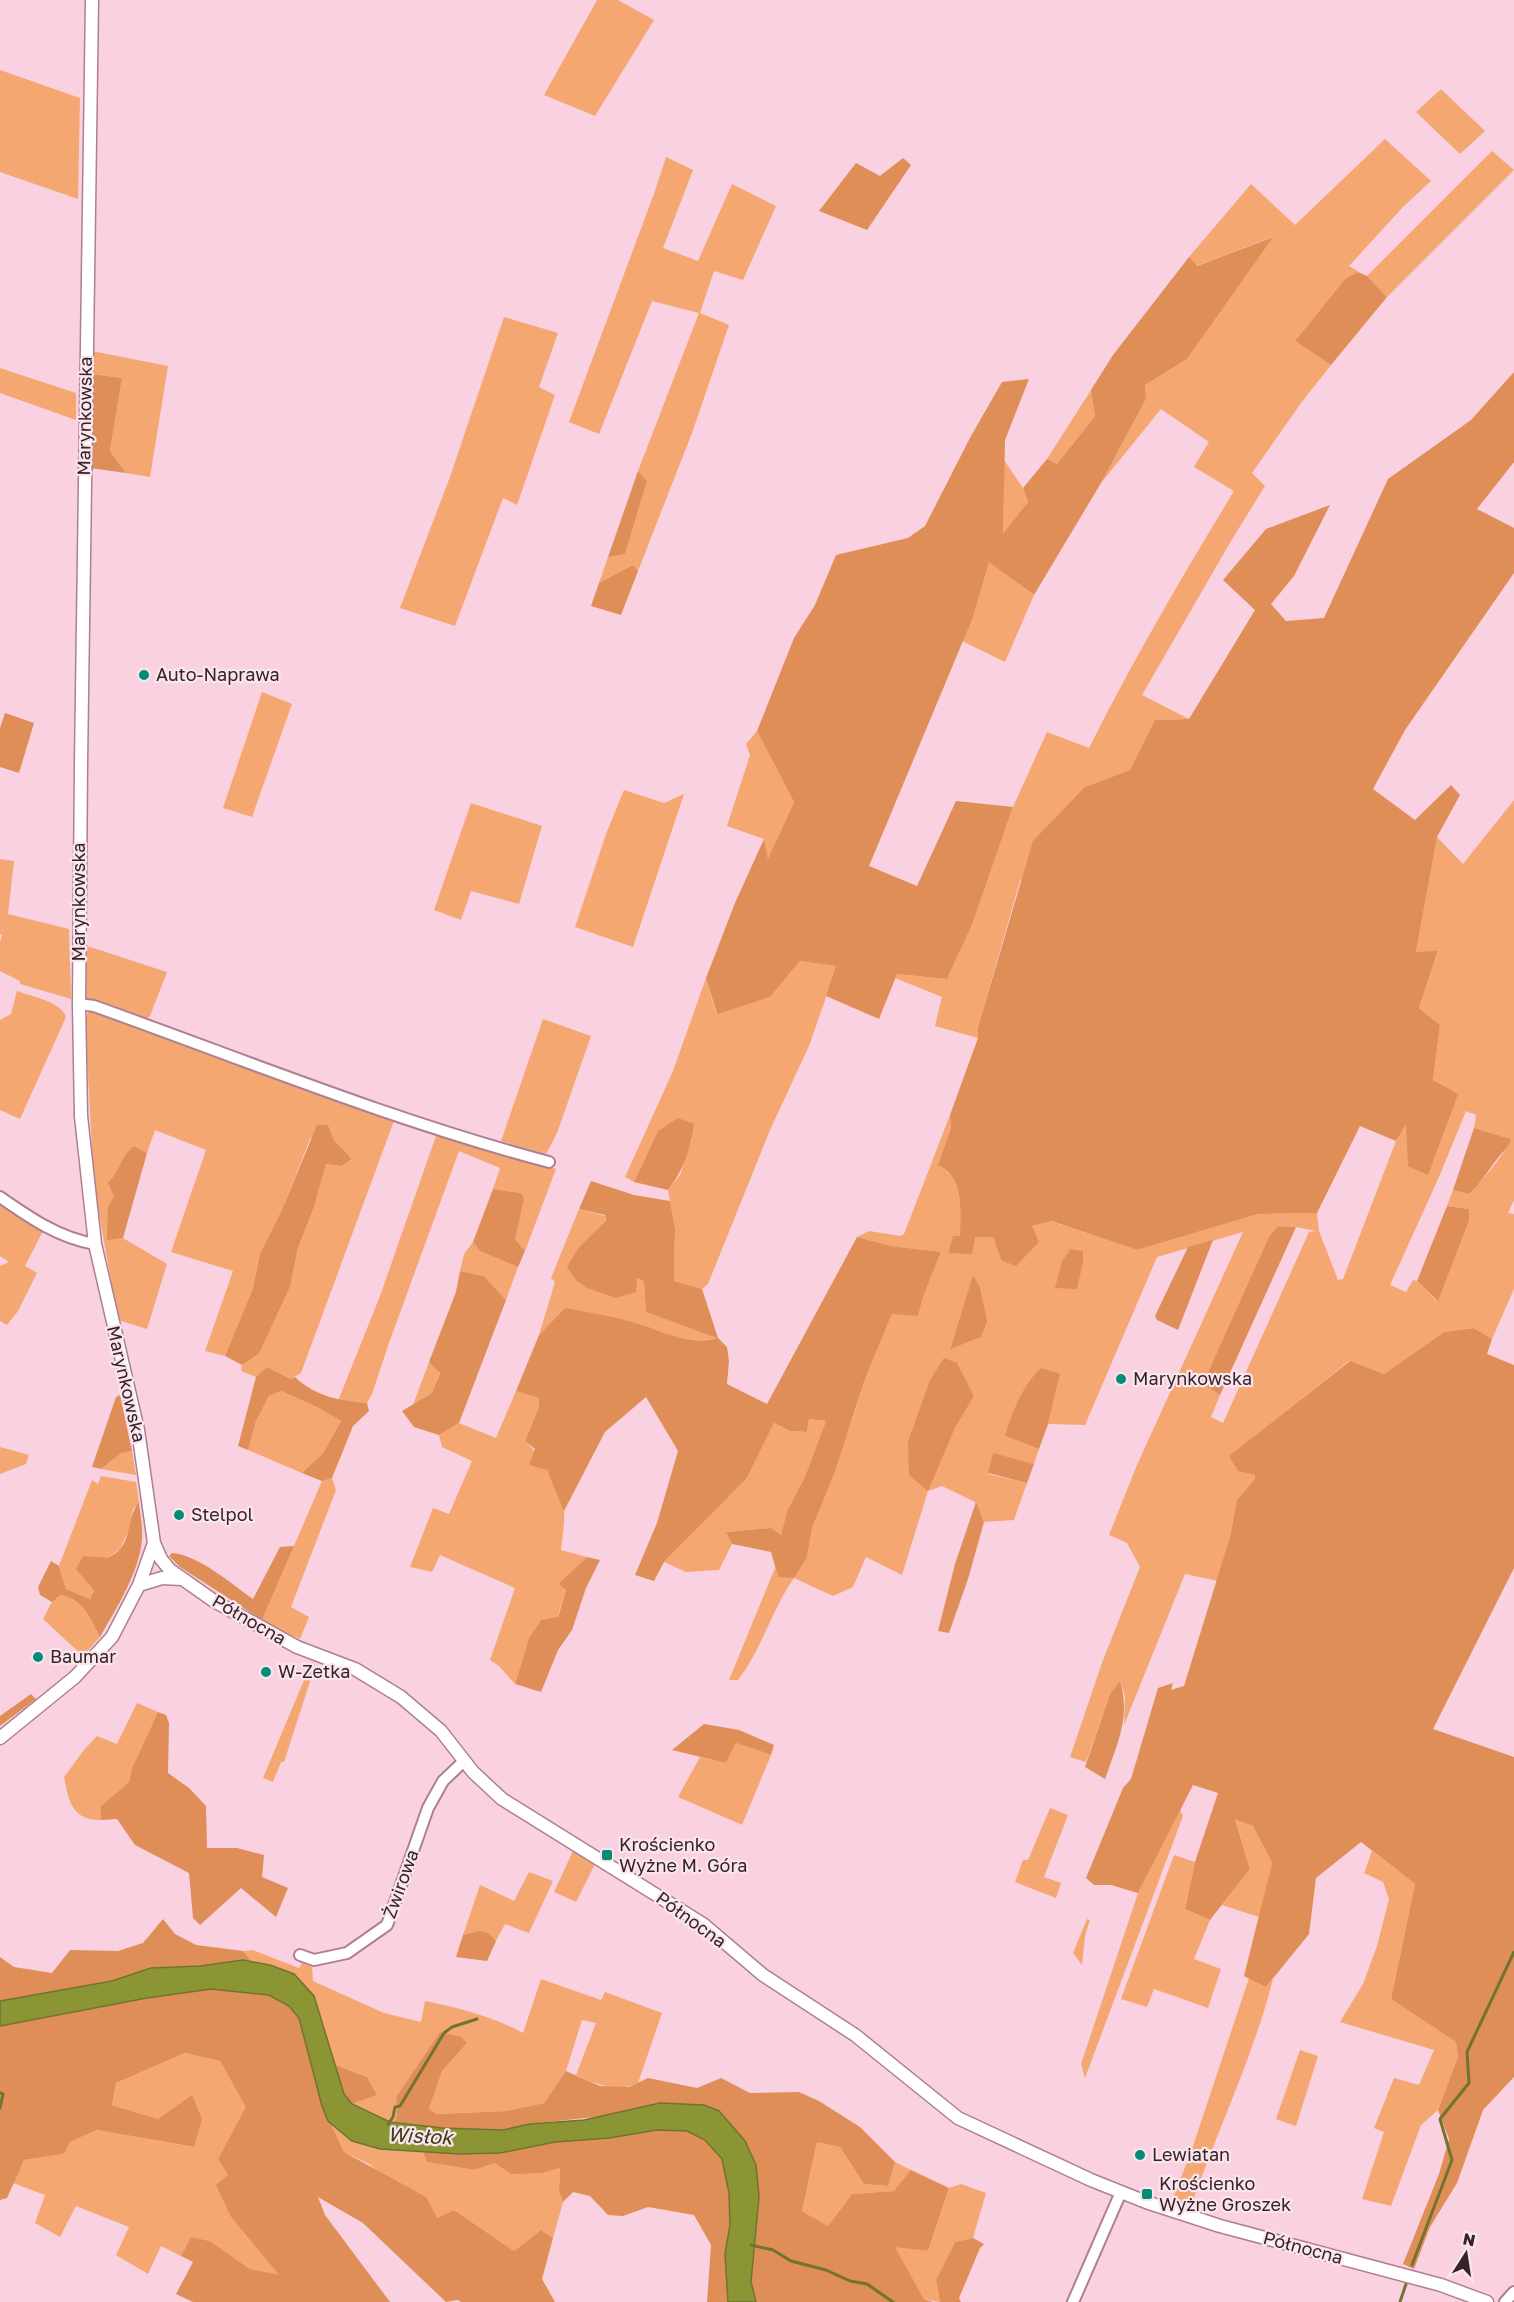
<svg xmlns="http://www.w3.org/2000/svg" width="1514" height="2302" viewBox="0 0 1514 2302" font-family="'Golos Text',sans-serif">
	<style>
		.green { fill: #f4a771; fill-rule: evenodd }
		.forest { fill: #de8e56 }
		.water { fill: #8b9534; stroke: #727331; stroke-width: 1.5 }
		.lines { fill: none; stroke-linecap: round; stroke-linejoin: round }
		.stream { stroke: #727331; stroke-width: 3 }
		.minor-casing { stroke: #ae7f90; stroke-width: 14 }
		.tertiary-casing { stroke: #ae7f90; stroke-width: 15 }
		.minor { stroke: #fff; stroke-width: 10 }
		.tertiary { stroke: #fff; stroke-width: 12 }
		.poi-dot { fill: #048d75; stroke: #fae5ec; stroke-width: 2 }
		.labels { text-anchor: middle; stroke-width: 4.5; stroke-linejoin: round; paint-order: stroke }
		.street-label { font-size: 18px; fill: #36232a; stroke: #fae5ec }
		.poi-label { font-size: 18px; fill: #36232a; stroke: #fae5ec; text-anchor: start }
		.water-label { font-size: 20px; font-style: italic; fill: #3a3f17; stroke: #fae5ec }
	</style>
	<rect width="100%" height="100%" fill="#fad1e0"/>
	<!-- green -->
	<path class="green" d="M 597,0 L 618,0 L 654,20 L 595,116 L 544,95 Z
		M 0,70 L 80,98 L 78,199 L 0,172 Z
		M 1441,89 L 1485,131 L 1460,154 L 1416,112 Z
		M 1385,139 L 1431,181 L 1403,207 L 1349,266 L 1359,272 L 1345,279 L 1295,341 L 1331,365 L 1301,403 L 1252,473 L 1265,486 L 1231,541 L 1142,695 L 1189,719 L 1155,720 L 1130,770 L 1085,787 L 1020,881 L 978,1027 L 978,1038 L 935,1026 L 942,997 L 895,978 L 897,974 L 947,979 L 972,925 L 1013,807 L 1047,732 L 1089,748 C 1133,660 1183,575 1234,491 L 1194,467 L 1209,442 L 1161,409 L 1101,483 L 1146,399 L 1145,385 L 1187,359 L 1272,237 L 1196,266 L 1189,257 L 1251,184 L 1295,225 Z
		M 1492,151 L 1514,170 L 1387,297 L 1367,276 Z
		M 666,157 L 693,170 L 663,248 L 698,261 L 732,184 L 776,206 L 743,280 L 714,271 L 700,313 L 729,325 L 692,433 L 638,571 L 633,565 L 599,583 L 608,557 L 625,554 L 647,481 L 638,471 L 699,313 L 652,301 L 599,434 L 569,422 L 655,191 Z
		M 504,317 L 558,333 L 539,387 L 555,395 L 517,505 L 503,498 L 455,626 L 400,608 L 450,477 Z
		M 92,351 L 168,366 L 150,477 L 126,473 L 110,451 L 122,378 L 93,374 Z
		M 0,368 L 76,393 L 76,420 L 0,393 Z
		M 1091,390 L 1095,416 L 1057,464 L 1047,459 Z
		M 1004,460 L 1023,488 L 1028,502 L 1003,535 Z
		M 989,561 L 1034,595 L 1005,662 L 962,641 L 973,617 Z
		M 262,692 L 292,704 L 252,817 L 223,808 Z
		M 757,731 L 794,802 L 768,860 L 764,839 L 727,826 L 750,755 L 746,744 Z
		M 624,790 L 664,803 L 684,794 L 633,947 L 575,927 L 606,834 Z
		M 1514,800 L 1514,1200 L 1508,1213 L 1514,1214 L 1514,1289 L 1492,1339 L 1474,1328 L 1444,1332 L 1384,1374 L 1349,1361 L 1230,1456 L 1238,1471 L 1256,1475 L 1255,1479 L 1237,1500 L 1230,1537 L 1218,1581 L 1185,1574 L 1124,1725 L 1125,1697 L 1120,1681 L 1110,1694 L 1086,1762 L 1070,1757 L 1103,1660 L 1140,1567 L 1127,1543 L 1109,1535 L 1137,1465 L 1243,1232 L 1157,1257 L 1085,1425 L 1048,1424 L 1060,1374 L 1005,1436 L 1039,1449 L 1034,1464 L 993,1454 L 988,1474 L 1027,1483 L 1014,1520 L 984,1522 L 975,1502 L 942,1486 L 928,1491 L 902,1575 L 866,1557 L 853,1587 L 833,1596 L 794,1578 C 771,1611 762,1649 738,1680 L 729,1680 L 775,1568 L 778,1577 L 807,1557 L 812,1528 L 854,1414 L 865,1379 L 892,1314 L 918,1315 L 923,1297 L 941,1252 L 891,1246 L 857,1237 L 869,1231 L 901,1236 L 904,1234 L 950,1115 L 951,1126 L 938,1165 C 965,1179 960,1210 960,1236 L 953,1236 L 948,1253 L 975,1237 L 993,1237 L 1001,1260 L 1032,1226 L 1050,1221 L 1137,1250 L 1258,1214 L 1317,1213 L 1319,1231 L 1338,1280 L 1343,1279 L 1396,1141 L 1406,1122 L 1457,1094 L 1433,1080 L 1440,1025 L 1419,1008 L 1438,952 L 1416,952 L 1437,837 L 1463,864 ZM 1466,1111 L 1476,1115 L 1474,1128 L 1511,1139 C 1508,1150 1479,1185 1469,1194 L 1453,1190 L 1447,1206 L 1469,1209 L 1437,1301 L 1417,1281 L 1413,1280 L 1406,1292 L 1390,1285 L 1439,1177 ZM 1278,1226 L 1296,1227 L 1316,1231 L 1309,1232 L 1223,1423 L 1211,1417 L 1220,1395 L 1203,1384 ZM 1070,1249 L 1083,1251 L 1056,1288 L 1062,1261 ZM 973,1276 L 981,1337 L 950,1348 ZM 957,1364 L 974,1396 L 954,1430 Z
		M 471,803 L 542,826 L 519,904 L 471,891 L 461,920 L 434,910 Z
		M 0,859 L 14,861 L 8,914 L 69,929 L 71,999 L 20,984 L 20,981 L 0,971 L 0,942 L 2,935 L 0,934 Z
		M 87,946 L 167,972 L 150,1016 L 143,1021 L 86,999 L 83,995 Z
		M 800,961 L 837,966 L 809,1046 L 770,1130 L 708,1284 L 702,1289 L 674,1281 L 675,1228 L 668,1190 L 680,1175 L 692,1139 L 658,1131 L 634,1182 L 625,1177 L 673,1071 L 706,978 L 716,1013 L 770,997 Z
		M 17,991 C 33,997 60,1001 66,1017 L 20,1119 L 0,1110 L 0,1020 L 11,1014 Z
		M 89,1012 L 96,1012 L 395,1118 L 301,1373 L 291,1379 L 267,1367 L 256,1377 L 241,1371 L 242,1365 L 259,1354 L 290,1287 L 298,1248 L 314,1207 L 326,1164 L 341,1166 L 352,1159 L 334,1140 L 328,1125 L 310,1139 L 284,1205 L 260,1254 L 253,1288 L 225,1356 L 205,1351 L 233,1271 L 171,1252 L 206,1150 L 155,1130 L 147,1153 L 134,1146 L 128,1151 L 114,1178 L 114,1196 L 108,1239 L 123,1238 L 167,1264 L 147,1329 L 118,1320 L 94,1186 L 85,1018 Z
		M 543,1019 L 591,1036 L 557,1133 L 546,1154 L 501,1141 Z
		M 437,1133 L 556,1169 L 525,1251 L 515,1239 L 521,1193 L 493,1189 L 500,1168 L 459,1151 L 389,1343 L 372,1394 L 367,1403 L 338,1401 L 380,1296 Z
		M 0,1205 L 44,1229 L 25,1266 L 37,1273 L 18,1311 L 7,1325 L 0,1321 L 0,1266 L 9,1262 L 0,1256 Z
		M 579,1209 L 605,1216 L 606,1222 L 579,1247 L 644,1282 L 646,1312 L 718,1338 C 685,1346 664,1332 633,1322 C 611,1316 588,1313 565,1308 L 539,1335 L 555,1282 L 551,1278 Z
		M 473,1242 L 480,1251 L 518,1267 L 506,1300 L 484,1276 L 460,1271 L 464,1254 Z
		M 429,1362 L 440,1372 L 432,1393 L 413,1405 Z
		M 281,1391 L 317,1407 L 341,1421 L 323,1453 L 302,1473 L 248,1450 L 256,1421 L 269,1396 Z
		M 516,1391 L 539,1398 L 539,1407 L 525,1441 C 539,1452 562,1495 564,1512 C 565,1524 562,1538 561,1550 L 587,1557 L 558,1584 L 566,1590 L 557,1618 L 541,1620 L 529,1638 L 515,1684 L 499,1666 L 490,1660 L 515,1588 L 440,1555 L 432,1572 L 410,1567 L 433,1508 L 449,1514 L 472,1461 L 442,1447 L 439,1435 L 459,1423 L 496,1438 Z
		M 809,1419 L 826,1421 L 804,1479 L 787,1511 L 781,1536 L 769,1528 L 726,1532 L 732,1544 L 719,1570 L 686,1572 L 664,1562 L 747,1478 L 774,1423 L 790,1431 L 807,1432 Z
		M 0,1447 L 29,1455 L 26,1464 L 0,1474 Z
		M 132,1451 L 136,1475 L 101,1469 L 121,1453 Z
		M 101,1476 L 136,1482 L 139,1502 L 133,1509 L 129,1529 L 120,1549 L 107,1558 L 90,1599 L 66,1589 L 59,1566 L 92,1480 L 98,1484 Z
		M 332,1478 L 336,1490 L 291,1607 L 309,1617 L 300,1639 L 277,1630 L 262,1620 L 322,1481 Z
		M 61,1595 C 84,1600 90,1618 100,1637 L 83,1656 L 43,1619 L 52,1602 Z
		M 312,1661 L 315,1666 L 284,1762 L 281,1762 L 273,1782 L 263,1778 Z
		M 137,1703 L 158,1712 L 132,1768 L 129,1782 L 100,1807 L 101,1820 C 72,1820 69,1802 64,1777 L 84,1750 L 97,1736 L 117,1744 Z
		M 736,1743 L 771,1755 L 742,1825 L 678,1797 L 700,1757 L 726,1763 Z
		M 1050,1808 L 1068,1815 L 1044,1877 L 1061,1883 L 1056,1898 L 1015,1882 L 1023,1860 L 1028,1860 Z
		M 1180,1810 L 1183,1816 L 1085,2078 L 1081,2064 L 1138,1893 Z
		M 1235,1818 L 1253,1826 L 1272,1863 L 1259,1917 L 1222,1905 L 1250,1869 Z
		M 573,1851 L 595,1864 L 576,1902 L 554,1892 Z
		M 1372,1851 L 1415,1884 L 1391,1999 L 1456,2042 L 1458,2057 L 1438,2110 L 1421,2125 L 1391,2206 L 1362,2199 L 1384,2132 L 1374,2128 L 1394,2078 L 1419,2085 L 1434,2050 L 1340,2022 L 1363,1984 L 1377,1946 L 1389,1899 L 1383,1882 L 1364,1873 Z
		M 1174,1855 L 1195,1862 L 1185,1909 L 1210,1920 L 1194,1959 L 1221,1969 L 1208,2008 L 1154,1989 L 1147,2007 L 1121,1999 Z
		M 529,1872 L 553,1881 L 529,1933 L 505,1924 L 496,1941 C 485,1930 478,1932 463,1935 L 480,1885 L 514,1901 Z
		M 1087,1919 L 1090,1920 L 1085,1936 L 1082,1965 L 1073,1953 Z
		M 253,1950 L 299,1968 L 302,1963 L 312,1967 L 313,1981 L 384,2013 L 421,2022 L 425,2001 C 459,2008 492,2016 523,2033 L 541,1979 L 601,2000 L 605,1992 L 662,2013 L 638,2083 C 617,2093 595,2084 576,2075 L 596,2023 L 582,2020 L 566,2071 L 544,2103 L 507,2111 L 437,2114 L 429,2109 L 442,2071 L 467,2043 L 440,2032 L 396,2097 L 397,2113 L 395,2122 L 390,2122 L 352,2104 L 377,2095 L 367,2077 L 333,2064 L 314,1996 L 270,1965 L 251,1961 L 243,1951 Z
		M 1249,1978 L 1266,1987 L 1273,1979 C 1253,2058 1217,2130 1191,2207 L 1172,2200 L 1190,2155 Z
		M 1300,2050 L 1318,2056 L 1296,2126 L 1276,2119 Z
		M 185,2053 L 220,2061 L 247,2107 L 218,2159 L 228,2175 L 231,2217 L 280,2276 L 250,2269 L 210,2241 L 191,2237 L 181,2256 L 161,2246 L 148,2274 L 116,2255 L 129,2227 L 76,2206 L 60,2237 L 35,2223 L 45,2195 L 13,2183 L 24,2160 L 64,2154 L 70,2142 L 97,2130 L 193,2147 L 192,2096 L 158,2119 L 112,2105 L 116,2083 Z
		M 328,2121 L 352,2141 L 380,2149 L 423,2152 L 427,2162 L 474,2170 L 495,2163 L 543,2173 L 560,2168 L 559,2191 L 563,2202 L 553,2238 L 541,2230 L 514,2251 L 454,2210 L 437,2218 L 369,2164 L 344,2152 Z
		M 817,2142 L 840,2147 L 864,2184 L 888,2186 L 895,2162 L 911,2170 L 895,2191 L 852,2194 L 828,2226 L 802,2211 Z
		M 961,2184 L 986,2193 L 973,2238 L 955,2242 L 936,2280 L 940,2302 L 924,2299 L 894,2246 L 928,2251 L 949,2188 Z"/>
	<!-- forest -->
	<path class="forest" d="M 903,158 L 911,165 L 867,230 L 819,211 L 856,163 L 880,176 Z
		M 1273,237 L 1187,359 L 1145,385 L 1146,399 L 1101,483 L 1034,595 L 989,562 L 973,617 L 869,866 L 917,886 L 956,801 L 1013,807 L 972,925 L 947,979 L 897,974 L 879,1019 L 826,996 L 836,966 L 800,961 L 770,997 L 717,1014 L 706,978 L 735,903 L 764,839 L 768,859 L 794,802 L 757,731 L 794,638 L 815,605 L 836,555 L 908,538 L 925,526 L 971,436 L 1002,382 L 1029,379 L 1005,440 L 1003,534 L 1028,502 L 1023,488 L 1047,459 L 1057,464 L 1095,416 L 1091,390 L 1113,355 L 1189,257 L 1197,266 Z
		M 1358,272 L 1367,276 L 1387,297 L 1331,365 L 1295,341 L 1345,279 Z
		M 1514,372 L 1514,462 L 1477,509 L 1514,528 L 1514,573 L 1405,730 L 1373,789 L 1415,820 L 1451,785 L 1460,795 L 1437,837 L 1416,952 L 1438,951 L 1419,1008 L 1440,1025 L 1433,1080 L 1458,1094 L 1428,1175 L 1408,1166 L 1406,1124 L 1396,1141 L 1360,1126 L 1317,1213 L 1258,1214 L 1137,1250 L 1051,1221 L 1032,1226 L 1039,1242 L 1016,1266 L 1001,1260 L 993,1237 L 975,1237 L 972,1254 L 948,1253 L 953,1236 L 960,1236 C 960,1210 965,1178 938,1165 L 951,1127 L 950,1115 L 978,1038 L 978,1027 L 1033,841 L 1085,787 L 1130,770 L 1155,720 L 1189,719 L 1255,610 L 1223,580 L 1266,529 L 1330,505 L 1294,576 L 1271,604 L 1286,621 L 1324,618 L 1388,479 L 1471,420 Z
		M 93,374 L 122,378 L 110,451 L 126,473 L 90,468 Z
		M 638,471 L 647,481 L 625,554 L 608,557 Z
		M 633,565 L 638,571 L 621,615 L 591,606 L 599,583 Z
		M 5,713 L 34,723 L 19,773 L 0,767 L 0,728 Z
		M 678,1118 L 694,1124 C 691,1149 683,1171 668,1190 L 634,1182 L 658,1131 Z
		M 317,1125 L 328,1125 L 334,1140 L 352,1159 L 341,1166 L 326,1164 L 314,1207 L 298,1248 L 290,1287 L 259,1354 L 242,1365 L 225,1356 L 253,1288 L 260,1254 L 284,1205 Z
		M 1474,1128 L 1511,1139 C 1509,1148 1503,1151 1497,1159 C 1487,1172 1481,1183 1469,1194 L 1453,1190 Z
		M 134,1146 L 147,1153 L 123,1238 L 107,1240 L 108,1207 L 114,1196 L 108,1183 C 120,1172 121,1155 134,1146 Z
		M 591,1181 L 634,1195 L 670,1201 L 675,1228 L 674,1281 L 702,1289 L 718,1338 L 727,1347 L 729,1361 L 727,1384 L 767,1404 L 857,1237 L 891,1246 L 941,1252 L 923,1297 L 918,1316 L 892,1314 L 865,1379 L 835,1471 L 812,1528 L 807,1557 L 794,1578 L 778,1577 L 771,1552 L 732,1544 L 726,1532 L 770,1528 L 781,1535 L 787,1511 L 804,1479 L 826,1421 L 809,1419 L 807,1432 L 790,1431 L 774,1423 L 747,1478 L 664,1562 L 654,1581 L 635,1575 L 657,1523 L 678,1451 L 646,1397 L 605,1432 L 564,1511 L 547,1470 L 529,1465 L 535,1449 L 525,1441 L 539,1407 L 539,1398 L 516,1391 L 539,1335 L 565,1308 C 587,1312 611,1316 633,1322 C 661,1330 687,1347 717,1338 L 646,1312 L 644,1282 L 637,1278 L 636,1292 L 616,1298 L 587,1288 L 577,1281 L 567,1267 L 579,1247 L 606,1221 L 605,1215 L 579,1209 Z
		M 493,1189 L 521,1193 L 524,1198 L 515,1239 L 525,1251 L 518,1267 L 480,1251 L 473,1242 Z
		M 1447,1206 L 1469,1209 L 1469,1220 L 1438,1301 L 1417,1281 Z
		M 1278,1226 L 1296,1227 L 1220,1395 L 1203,1384 L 1269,1237 Z
		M 1213,1240 L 1178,1330 L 1157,1320 L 1155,1316 L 1188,1247 Z
		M 1070,1249 L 1083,1251 L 1083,1262 L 1077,1289 L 1055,1288 L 1062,1261 Z
		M 460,1271 L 484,1276 L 506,1300 L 459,1423 L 439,1435 L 414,1427 L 402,1411 L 432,1393 L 440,1373 L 429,1362 L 456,1292 Z
		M 973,1275 L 980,1288 L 987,1321 L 981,1337 L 950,1349 Z
		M 1474,1328 L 1492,1339 L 1487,1354 L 1514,1365 L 1514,1568 L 1433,1729 L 1514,1757 L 1514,2077 L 1483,2110 L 1457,2183 L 1430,2227 L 1414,2269 L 1403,2264 L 1439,2174 L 1449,2139 L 1438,2110 L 1458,2057 L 1456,2042 L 1391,1999 L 1415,1884 L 1361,1842 L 1316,1878 L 1309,1934 L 1266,1987 L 1244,1976 L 1272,1863 L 1253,1826 L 1235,1819 L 1250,1869 L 1210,1920 L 1185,1909 L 1195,1862 L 1218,1793 L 1193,1785 L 1138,1893 L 1111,1885 L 1094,1885 L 1086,1878 L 1123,1788 L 1131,1779 L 1158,1688 L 1173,1683 L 1171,1690 L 1184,1686 L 1230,1537 L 1237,1500 L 1255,1479 L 1255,1475 L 1238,1471 L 1229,1456 L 1350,1361 L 1384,1374 L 1444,1332 Z
		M 944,1358 L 957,1363 L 974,1396 L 954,1430 L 928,1491 L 909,1475 L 908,1442 L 930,1380 Z
		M 267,1367 L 291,1379 L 295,1377 C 315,1396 339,1401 367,1403 L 369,1411 L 353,1426 L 332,1478 L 322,1481 L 302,1473 L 323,1453 L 341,1421 L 317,1407 L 281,1391 L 269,1396 L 256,1421 L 248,1450 L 238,1446 L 256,1377 Z
		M 1041,1368 L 1060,1374 L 1048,1424 L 1039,1449 L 1005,1436 C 1012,1412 1023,1385 1041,1368 Z
		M 120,1395 L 132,1451 L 121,1453 L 101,1469 L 92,1467 L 116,1397 Z
		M 993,1453 L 1034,1464 L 1027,1483 L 988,1473 Z
		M 139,1502 C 140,1514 143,1527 142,1539 C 140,1571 116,1609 100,1637 C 90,1618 84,1600 61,1595 L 52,1602 L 40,1595 L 38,1587 L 51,1561 L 59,1566 L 66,1589 L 90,1599 L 94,1590 L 76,1569 L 83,1556 L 107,1558 C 111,1556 117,1553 120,1549 C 131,1536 128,1515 139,1502 Z
		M 976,1502 L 984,1522 L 968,1579 L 949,1633 L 938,1631 L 955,1564 Z
		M 294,1546 L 262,1620 L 180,1567 L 169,1556 L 172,1553 C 197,1554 233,1585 253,1599 L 280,1547 Z
		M 587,1557 L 600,1560 L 586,1588 L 572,1630 L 558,1650 L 541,1692 L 515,1684 L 529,1638 L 541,1620 L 558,1617 L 566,1590 L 558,1584 Z
		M 1120,1681 C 1131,1718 1117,1744 1105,1779 L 1085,1767 L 1110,1694 Z
		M 31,1694 L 36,1699 L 0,1726 L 0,1716 Z
		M 158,1712 L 166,1715 L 169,1723 L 168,1773 L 189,1788 L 206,1806 L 207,1848 L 237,1848 L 264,1855 L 262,1877 L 288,1888 L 276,1917 L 241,1888 L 200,1925 L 193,1918 L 189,1873 L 135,1845 L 117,1819 L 101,1820 L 100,1807 L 129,1782 L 132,1768 Z
		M 704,1724 L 739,1730 L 774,1745 L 771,1755 L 736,1743 L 726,1763 L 672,1750 Z
		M 163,1919 L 175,1934 L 196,1945 L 243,1951 L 251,1961 L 243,1960 L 200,1966 L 151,1968 L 112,1981 L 0,2001 L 0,1957 L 14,1967 L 52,1973 L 70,1950 L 118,1951 L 143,1943 Z
		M 479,1931 L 488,1933 L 496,1941 L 487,1961 L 456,1957 L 463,1935 Z
		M 211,1989 L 269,1995 L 289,2006 L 299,2018 L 322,2106 L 344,2152 L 426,2197 L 437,2218 L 454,2210 L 514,2251 L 541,2230 L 553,2238 L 542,2279 L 555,2302 L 461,2302 L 458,2300 L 446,2302 L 363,2223 L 318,2197 L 325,2215 L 390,2302 L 193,2302 L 176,2294 L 193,2262 L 181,2256 L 191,2237 L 210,2241 L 250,2269 L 279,2275 L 231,2217 L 216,2185 L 228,2175 L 218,2159 L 246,2107 L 220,2061 L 185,2053 L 116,2083 L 112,2105 L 158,2119 L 192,2095 L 202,2119 L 194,2147 L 97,2130 L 70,2142 L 64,2154 L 24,2160 L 7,2198 L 0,2200 L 0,2026 L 147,1998 Z
		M 440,2032 L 461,2037 L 467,2043 L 442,2071 L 429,2109 L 437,2114 L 507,2111 L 544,2103 L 566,2071 L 600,2086 L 629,2087 L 648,2078 L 697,2088 L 721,2078 L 750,2093 L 799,2092 L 819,2101 L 860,2127 L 895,2162 L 888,2186 L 864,2184 L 840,2147 L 817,2142 L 802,2211 L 828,2226 L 852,2194 L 894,2191 L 911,2170 L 949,2188 L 928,2251 L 895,2247 L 924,2299 L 933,2302 L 756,2302 L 751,2282 L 759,2197 L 745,2141 L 719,2111 L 704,2105 L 530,2124 L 503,2130 L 442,2128 L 395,2122 L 397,2113 L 396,2097 Z
		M 333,2064 L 367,2077 L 377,2095 L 352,2104 L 344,2094 Z
		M 657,2130 L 687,2131 L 705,2140 L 722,2159 L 729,2193 L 730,2225 L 725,2254 L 728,2302 L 707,2302 L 711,2245 L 694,2215 L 648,2207 L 623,2216 L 608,2215 L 590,2196 L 573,2192 L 563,2202 L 559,2191 L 560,2168 L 543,2173 L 511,2174 L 495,2163 L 474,2170 L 427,2162 L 423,2152 L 500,2153 L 555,2142 L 609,2138 Z
		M 973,2238 L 984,2244 L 980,2248 L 959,2298 L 961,2302 L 940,2302 L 936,2280 L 955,2242 Z"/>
	<!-- water -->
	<path class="water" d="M 243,1960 L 270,1965 L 294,1974 L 314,1996 L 344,2094 L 352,2104 L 390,2122 L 442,2128 L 503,2130 L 530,2124 L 584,2120 L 660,2103 L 704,2105 L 719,2111 L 745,2141 L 756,2165 L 759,2197 L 751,2282 L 756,2302 L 728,2302 L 725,2254 L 730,2225 L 729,2193 L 722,2159 L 705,2140 L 687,2131 L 657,2130 L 609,2138 L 555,2142 L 500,2153 L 460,2154 L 380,2149 L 352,2141 L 328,2121 L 322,2106 L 299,2018 L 289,2006 L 269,1995 L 211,1989 L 147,1998 L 0,2026 L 0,2001 L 112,1981 L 151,1968 L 200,1966 Z"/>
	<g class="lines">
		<!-- stream -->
		<path class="stream" d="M 0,2093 L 3,2094 L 0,2108
			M 388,2124 L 393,2117 L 395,2107 L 400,2106 L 444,2033 L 452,2027 L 477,2019
			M 751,2245 L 773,2250 L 791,2261 L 826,2270 L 850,2281 L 867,2284 L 893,2302
			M 1412,2265 L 1452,2160 L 1440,2119 L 1469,2083 L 1467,2052 L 1514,1952
			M 1400,2302 L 1406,2284"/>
		<defs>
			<path id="minor" d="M 79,1004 L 94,1006 C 245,1060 394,1121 549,1162
				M 0,1197 C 30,1218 59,1238 95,1244
				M 300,1955 L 314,1960 L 347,1953 L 387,1925 L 428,1808 L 443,1781 L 464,1761
				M 1073,2302 L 1121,2192
				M 1505,2302 L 1514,2292"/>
			<path id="tertiary" d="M 154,1543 L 161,1559 L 170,1570 L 214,1601 L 297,1647 L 355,1669 L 401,1697 L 441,1731 L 473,1772 L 502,1799 L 703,1924 L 763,1975 L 855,2035 L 958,2118 L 1091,2180 L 1146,2202 L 1220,2226 L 1441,2285 L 1487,2302
				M 139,1585 L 162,1578 L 182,1579
				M 0,1738 L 75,1677 L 112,1637 L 139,1585 L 154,1543 L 138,1430 L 95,1244 L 81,1116 L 79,1004 L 81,763 L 92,0"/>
		</defs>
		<!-- minor casing -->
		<use href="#minor" class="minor-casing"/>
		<!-- tertiary casing -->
		<use href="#tertiary" class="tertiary-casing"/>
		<!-- minor -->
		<use href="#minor" class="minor"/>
		<!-- tertiary -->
		<use href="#tertiary" class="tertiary"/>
	</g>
	<!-- markers -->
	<g class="poi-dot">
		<circle cx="144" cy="675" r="6"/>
		<circle cx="1121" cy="1379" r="6"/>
		<circle cx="179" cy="1515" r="6"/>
		<circle cx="38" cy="1657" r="6"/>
		<circle cx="266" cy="1672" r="6"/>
		<rect x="601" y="1849" width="12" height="12" rx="3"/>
		<circle cx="1140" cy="2155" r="6"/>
		<rect x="1141" y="2188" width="12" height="12" rx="3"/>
	</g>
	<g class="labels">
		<!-- street labels -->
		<g class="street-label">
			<text transform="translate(85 416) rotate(-89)" y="6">Marynkowska</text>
			<text transform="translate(79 902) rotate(-90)" y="6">Marynkowska</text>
			<text transform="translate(126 1384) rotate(77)" y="6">Marynkowska</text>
			<text transform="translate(249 1620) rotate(30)" y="6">Północna</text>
			<text transform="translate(401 1884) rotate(-70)" y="6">Żwirowa</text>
			<text transform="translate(691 1920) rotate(36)" y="6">Północna</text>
			<text transform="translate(1303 2248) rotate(15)" y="6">Północna</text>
		</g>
		<!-- poi labels -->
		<g class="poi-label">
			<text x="156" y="681">Auto-Naprawa</text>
			<text x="1133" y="1385">Marynkowska</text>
			<text x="191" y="1521">Stelpol</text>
			<text x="50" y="1663">Baumar</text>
			<text x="278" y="1678">W-Zetka</text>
			<text x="619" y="1851">Krościenko<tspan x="619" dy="21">Wyżne M. Góra</tspan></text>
			<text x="1152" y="2161">Lewiatan</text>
			<text x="1159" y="2190">Krościenko<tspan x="1159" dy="21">Wyżne Groszek</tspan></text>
		</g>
		<!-- water labels -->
		<g class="water-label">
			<text transform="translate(420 2136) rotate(3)" y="7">Wisłok</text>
		</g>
	</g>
	<!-- north arrow -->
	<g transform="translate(1466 2254) rotate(12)" stroke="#fae5ec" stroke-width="4.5" paint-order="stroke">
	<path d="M0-4.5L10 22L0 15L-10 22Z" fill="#36232a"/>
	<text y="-9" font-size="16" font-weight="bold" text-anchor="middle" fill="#36232a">N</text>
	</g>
</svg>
